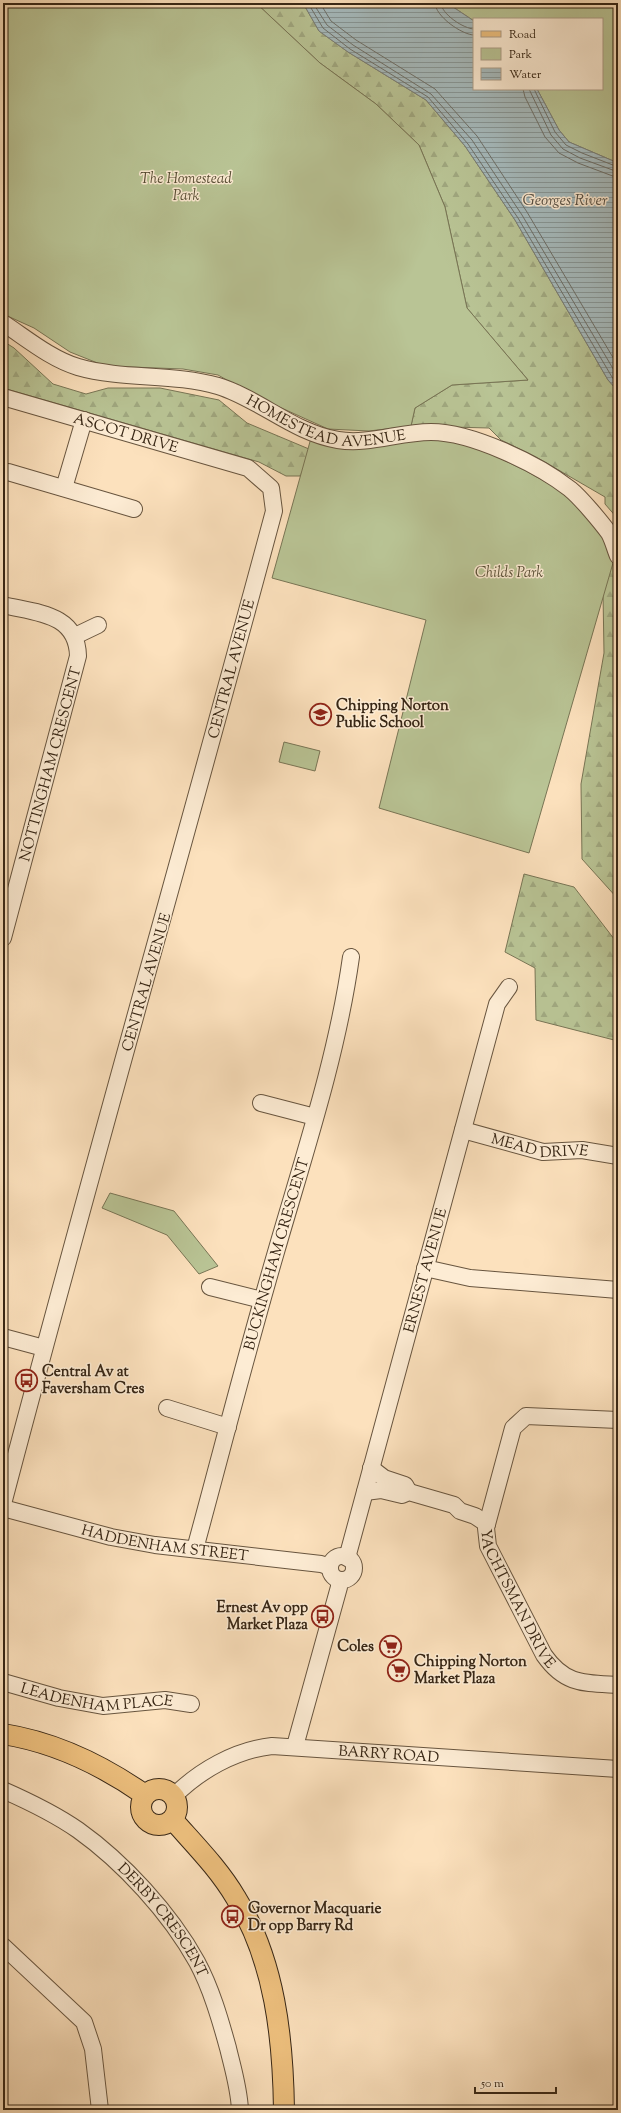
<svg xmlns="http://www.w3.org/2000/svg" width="621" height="2113" viewBox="0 0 621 2113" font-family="'Sorts Mill Goudy',serif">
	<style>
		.forest { fill: url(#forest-firs); stroke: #787555 }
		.green { fill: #b9c495; stroke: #787555 }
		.water { fill: url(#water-rules); stroke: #797f7a }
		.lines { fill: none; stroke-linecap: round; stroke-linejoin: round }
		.shore { stroke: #6e7069; stroke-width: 1 }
		.minor-casing { stroke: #68553f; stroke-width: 18 }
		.major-casing { stroke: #372615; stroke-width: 22 }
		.minor { stroke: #fdecd4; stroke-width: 16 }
		.major { stroke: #eec07e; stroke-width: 20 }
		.labels { text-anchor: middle; stroke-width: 3; stroke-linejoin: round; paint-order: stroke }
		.park-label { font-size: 15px; font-style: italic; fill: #584e35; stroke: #fdecd4 }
		.street-label { font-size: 15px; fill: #372615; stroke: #fdecd4 }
		.poi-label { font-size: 15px; font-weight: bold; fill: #372615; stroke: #fdecd4; text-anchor: start }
		.water-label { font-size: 16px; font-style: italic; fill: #585247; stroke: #fdecd4 }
	</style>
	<defs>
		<pattern id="forest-firs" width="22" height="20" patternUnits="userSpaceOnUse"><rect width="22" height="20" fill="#b9c495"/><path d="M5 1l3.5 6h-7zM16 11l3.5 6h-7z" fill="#a0a880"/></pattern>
		<pattern id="water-rules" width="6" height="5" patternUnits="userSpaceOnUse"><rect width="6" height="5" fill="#a5babd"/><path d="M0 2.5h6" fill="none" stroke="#879798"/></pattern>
	</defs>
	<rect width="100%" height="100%" fill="#fce1bd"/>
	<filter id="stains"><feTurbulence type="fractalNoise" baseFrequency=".005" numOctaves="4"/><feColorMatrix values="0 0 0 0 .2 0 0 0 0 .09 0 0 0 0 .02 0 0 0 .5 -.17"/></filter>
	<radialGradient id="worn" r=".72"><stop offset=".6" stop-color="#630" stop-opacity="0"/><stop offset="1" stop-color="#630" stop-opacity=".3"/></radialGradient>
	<!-- forest -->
	<path class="forest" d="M 256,3 L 303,3 L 319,31 L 348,52 L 426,100 L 465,146 L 515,220 L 608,380 L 618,391 L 618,519 L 605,504 L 605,497 L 536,457 L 501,440 L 489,428 L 411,426 L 415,408 L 452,385 L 528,380 L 467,308 L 445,207 L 419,145 L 376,104 L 320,63 Z
		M 3,341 L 14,348 L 53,384 L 86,394 L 108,388 L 160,388 L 219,400 L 247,423 L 309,449 L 301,476 L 286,476 L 259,462 L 3,388 Z
		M 602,533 L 618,577 L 618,899 L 582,859 L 581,784 L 604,653 Z
		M 524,874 L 574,887 L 618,944 L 618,1041 L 536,1020 L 535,968 L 505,952 Z"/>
	<!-- green -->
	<path class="green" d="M 3,3 L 256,3 L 320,63 L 376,104 L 419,145 L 445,207 L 467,308 L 528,380 L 452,385 L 415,408 L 411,426 L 369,431 L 328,429 L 255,396 L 218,375 L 183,369 L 105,366 L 70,352 L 34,328 L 3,314 Z
		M 447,3 L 618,3 L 618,163 L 569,142 L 559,130 L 537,89 L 602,89 L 602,19 L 474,19 L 474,21 Z
		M 426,437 L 448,440 L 481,449 L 526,471 L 569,495 L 602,533 L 613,563 L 529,853 L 379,808 L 426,620 L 272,578 L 311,438 Z
		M 284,742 L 320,751 L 315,771 L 279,762 Z
		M 110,1193 L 174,1211 L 218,1266 L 199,1274 L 167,1235 L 102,1208 Z"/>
	<!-- water -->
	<path class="water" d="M 303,3 L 447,3 L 474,21 L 474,89 L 537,89 L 559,130 L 569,142 L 618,163 L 618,391 L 608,380 L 515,220 L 465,146 L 426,100 L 348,52 L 319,31 Z"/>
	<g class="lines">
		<!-- shore -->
		<path class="shore" d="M 308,3 L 323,28 L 350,49 L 428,97 L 468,144 L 518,218 L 612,377 L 618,385
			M 313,3 L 327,25 L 353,45 L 431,94 L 472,140 L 522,215 L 618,377
			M 320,3 L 331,21 L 356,40 L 435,89 L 477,136 L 527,212 L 618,366
			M 435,3 C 435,16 462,35 474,35
			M 441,3 C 441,14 464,29 474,29
			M 523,89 L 525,97 L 545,137 L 559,153 L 578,163 L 618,178
			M 529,89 L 551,135 L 563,149 L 580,158 L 618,172
			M 534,89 L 555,132 L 566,145 L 582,153 L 618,167"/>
		<defs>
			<g id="minor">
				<path id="s1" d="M 3,323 C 26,338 51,359 78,367 C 123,380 173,373 218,386 C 260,399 294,433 338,440 C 369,445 399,432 431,432 C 472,432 538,464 570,489 C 581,498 601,522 609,533 C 613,540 615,549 618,556"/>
				<path id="s2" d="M 3,397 L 248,468 L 271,488 L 274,511 C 185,843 90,1172 3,1504"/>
				<path d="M 8,472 L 134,509"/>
				<path d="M 64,488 L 84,420"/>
				<path d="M 3,605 C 36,613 77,613 78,656 L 3,938"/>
				<path d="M 75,636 L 98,625"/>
				<path d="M 261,1103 L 315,1117"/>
				<path id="s3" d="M 463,1130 L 543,1152 L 582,1150 L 618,1156"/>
				<path d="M 425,1268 L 470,1278 L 618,1290"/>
				<path d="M 210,1287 L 262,1300"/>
				<path d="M 3,1337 L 44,1348"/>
				<path d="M 167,1408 L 228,1427"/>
				<path id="s4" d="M 618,1420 L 526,1416 L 513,1428 L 486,1528 L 488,1546 L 544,1655 C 565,1685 584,1683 618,1685"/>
				<path d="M 371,1468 L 384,1478 L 405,1485 L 409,1492"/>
				<path d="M 365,1492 L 381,1490 L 402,1495 L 409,1492 L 454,1505 L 460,1511 L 475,1516 L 487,1524"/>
				<path id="s5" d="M 3,1508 L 111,1537 L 155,1545 L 321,1564 L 330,1567"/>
				<path id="s6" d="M 195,1549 C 222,1450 247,1351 276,1252 C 304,1155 337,1057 351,957"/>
				<circle cx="342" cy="1568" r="12"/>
				<path id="s7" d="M 347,1558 L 497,1004 L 509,987"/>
				<path id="s8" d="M 3,1682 L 59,1698 L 103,1706 L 165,1700 L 191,1704"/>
				<path d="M 295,1746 L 339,1587 L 339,1580"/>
				<path id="s9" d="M 3,1790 C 28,1801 55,1814 78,1830 C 123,1862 170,1913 197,1962 C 211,1988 220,2019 228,2048 C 233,2069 239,2088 240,2110"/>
				<path id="s10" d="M 174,1796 C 199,1771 235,1750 272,1746 L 618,1769"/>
				<path d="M 3,1946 L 84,2022 L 93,2049 L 100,2110"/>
			</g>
			<path id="major" d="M 3,1734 C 54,1742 102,1765 145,1795
				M141 1807a18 18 0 1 1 36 0a18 18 0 1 1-36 0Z
				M 173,1820 C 195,1845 219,1869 236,1898 C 275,1961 283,2038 284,2110"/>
		</defs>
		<!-- minor casing -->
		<use href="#minor" class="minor-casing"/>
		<!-- major casing -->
		<use href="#major" class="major-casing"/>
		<!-- minor -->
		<use href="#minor" class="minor"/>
		<!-- major -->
		<use href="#major" class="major"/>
	</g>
	<!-- icons -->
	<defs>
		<symbol id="school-ring" viewBox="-11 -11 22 22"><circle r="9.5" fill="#fdecd4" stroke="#8f2418" stroke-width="1.5"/><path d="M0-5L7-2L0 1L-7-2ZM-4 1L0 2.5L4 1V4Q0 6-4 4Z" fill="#8f2418"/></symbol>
		<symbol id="bus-ring" viewBox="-11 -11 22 22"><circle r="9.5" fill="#fdecd4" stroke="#8f2418" stroke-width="1.5"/><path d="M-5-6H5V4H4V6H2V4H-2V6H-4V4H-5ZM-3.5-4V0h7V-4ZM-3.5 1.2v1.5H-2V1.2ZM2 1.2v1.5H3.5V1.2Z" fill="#8f2418"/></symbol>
		<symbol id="supermarket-ring" viewBox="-11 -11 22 22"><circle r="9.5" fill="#fdecd4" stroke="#8f2418" stroke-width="1.5"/><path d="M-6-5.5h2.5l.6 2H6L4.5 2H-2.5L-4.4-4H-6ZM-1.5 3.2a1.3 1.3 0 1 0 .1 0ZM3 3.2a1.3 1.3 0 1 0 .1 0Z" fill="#8f2418"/></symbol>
	</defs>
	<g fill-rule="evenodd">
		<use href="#school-ring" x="308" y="702" width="25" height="25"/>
		<use href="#bus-ring" x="14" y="1368" width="25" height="25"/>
		<use href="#bus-ring" x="310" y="1604" width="25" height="25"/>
		<use href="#supermarket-ring" x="378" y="1634" width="25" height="25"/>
		<use href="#supermarket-ring" x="386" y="1658" width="25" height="25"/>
		<use href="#bus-ring" x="220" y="1904" width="25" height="25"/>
	</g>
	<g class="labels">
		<!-- park labels -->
		<g class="park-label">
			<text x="186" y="183">The Homestead<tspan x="186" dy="17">Park</tspan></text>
			<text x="509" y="577">Childs Park</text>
		</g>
		<!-- street labels -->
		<g class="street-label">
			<text dy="5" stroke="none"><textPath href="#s1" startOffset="345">HOMESTEAD AVENUE</textPath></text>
			<text dy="5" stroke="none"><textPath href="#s2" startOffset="128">ASCOT DRIVE</textPath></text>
			<text transform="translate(231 669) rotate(-75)" y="5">CENTRAL AVENUE</text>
			<text transform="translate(50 764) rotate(-75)" y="5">NOTTINGHAM CRESCENT</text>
			<text transform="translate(146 982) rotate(-74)" y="5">CENTRAL AVENUE</text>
			<text dy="5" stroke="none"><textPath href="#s3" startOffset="79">MEAD DRIVE</textPath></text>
			<text dy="5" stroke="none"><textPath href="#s6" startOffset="306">BUCKINGHAM CRESCENT</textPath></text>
			<text dy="5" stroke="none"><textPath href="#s7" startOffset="298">ERNEST AVENUE</textPath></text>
			<text dy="5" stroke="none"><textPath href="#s5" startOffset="166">HADDENHAM STREET</textPath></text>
			<text dy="5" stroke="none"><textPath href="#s4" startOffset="291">YACHTSMAN DRIVE</textPath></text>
			<text dy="5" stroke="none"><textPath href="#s8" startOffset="96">LEADENHAM PLACE</textPath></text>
			<text dy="5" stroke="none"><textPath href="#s10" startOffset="229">BARRY ROAD</textPath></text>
			<text dy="5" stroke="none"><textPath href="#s9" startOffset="210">DERBY CRESCENT</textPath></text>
		</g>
		<!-- poi labels -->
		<g class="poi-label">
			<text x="336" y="710">Chipping Norton<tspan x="336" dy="17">Public School</tspan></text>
			<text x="42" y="1376">Central Av at<tspan x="42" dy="17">Faversham Cres</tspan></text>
			<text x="308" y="1612" text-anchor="end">Ernest Av opp<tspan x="308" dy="17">Market Plaza</tspan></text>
			<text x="374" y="1651" text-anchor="end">Coles</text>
			<text x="414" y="1666">Chipping Norton<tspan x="414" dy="17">Market Plaza</tspan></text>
			<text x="248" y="1913">Governor Macquarie<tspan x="248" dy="17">Dr opp Barry Rd</tspan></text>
		</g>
		<!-- water labels -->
		<g class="water-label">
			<text x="565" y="205">Georges River</text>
		</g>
	</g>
	<!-- margin -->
	<rect width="621" height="2113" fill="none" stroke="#fce1bd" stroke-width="16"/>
	<rect x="4" y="4" width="613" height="2105" fill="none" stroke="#372615" stroke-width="2"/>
	<rect x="8" y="8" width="605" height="2097" fill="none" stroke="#372615"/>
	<!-- legend -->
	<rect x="473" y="18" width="130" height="72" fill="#fdecd4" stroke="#ae9d88"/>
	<rect x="481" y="31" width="20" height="6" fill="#eec07e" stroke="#ae9d88"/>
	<text x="509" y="38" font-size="12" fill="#372615">Road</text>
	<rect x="481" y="48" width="20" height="12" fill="#b9c495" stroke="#ae9d88"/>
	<text x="509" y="58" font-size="12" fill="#372615">Park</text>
	<rect x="481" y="68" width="20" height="12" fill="url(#water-rules)" stroke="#ae9d88"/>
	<text x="509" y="78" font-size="12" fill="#372615">Water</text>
	<!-- scale -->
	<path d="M475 2087v6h81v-6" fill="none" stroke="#372615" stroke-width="2"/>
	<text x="481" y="2087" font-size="12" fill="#372615" stroke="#fdecd4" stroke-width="3" paint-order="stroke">50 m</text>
	<rect width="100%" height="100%" filter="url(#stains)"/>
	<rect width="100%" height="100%" fill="url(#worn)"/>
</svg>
